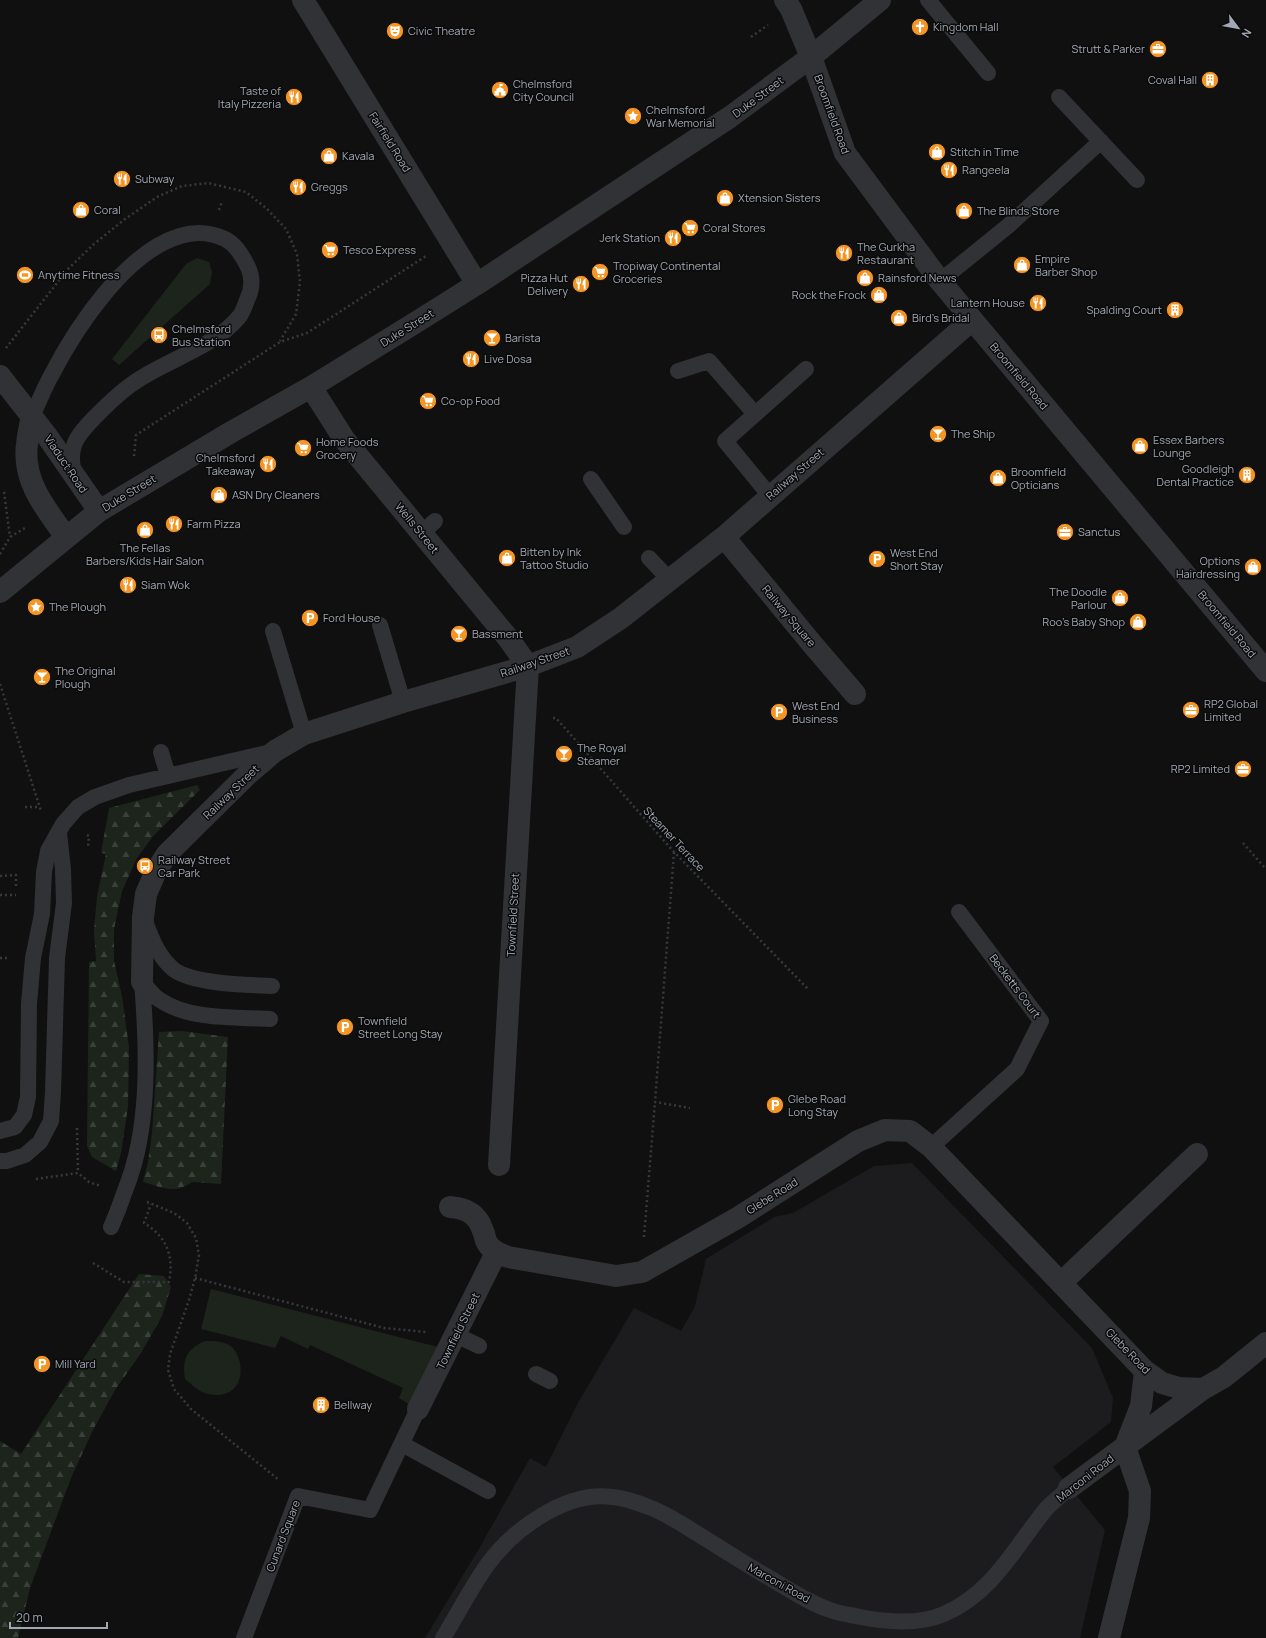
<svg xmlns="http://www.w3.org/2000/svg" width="1266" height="1638" viewBox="0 0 1266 1638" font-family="Manrope,sans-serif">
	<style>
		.built { fill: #1c1c1e }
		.grass { fill: #1c241c }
		.forest { fill: url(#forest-firs) }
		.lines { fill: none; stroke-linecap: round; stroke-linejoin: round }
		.path { stroke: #37393d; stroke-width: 2.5; stroke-dasharray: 2 3; stroke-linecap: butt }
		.lane { stroke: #313236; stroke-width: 16 }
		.street { stroke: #313236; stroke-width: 22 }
		.lane-bridge { stroke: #313236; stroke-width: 16 }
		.labels { text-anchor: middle; stroke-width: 3; stroke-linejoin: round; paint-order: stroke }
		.poi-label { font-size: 11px; fill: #a1a8b2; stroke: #0b0b0c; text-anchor: start }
		.street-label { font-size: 11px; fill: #a1a8b2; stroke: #0b0b0c }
	</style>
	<defs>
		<pattern id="forest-firs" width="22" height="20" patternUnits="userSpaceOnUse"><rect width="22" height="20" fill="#1c241c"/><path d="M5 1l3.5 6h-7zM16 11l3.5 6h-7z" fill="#3a413b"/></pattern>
	</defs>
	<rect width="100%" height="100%" fill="#101011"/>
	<!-- built -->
	<path class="built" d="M 912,1163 L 1092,1348 L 1113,1398 L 1111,1422 L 1053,1467 L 1105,1530 L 1080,1638 L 425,1638 L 480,1547 L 530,1458 L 546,1467 L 579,1401 L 634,1308 L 681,1331 L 695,1306 L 706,1259 L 774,1217 L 793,1213 L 874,1166 Z"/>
	<!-- grass -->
	<path class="grass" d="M 197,258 L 209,262 L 212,272 L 210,284 L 119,365 L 112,359 L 186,264 Z
		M 211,1289 L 438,1347 L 410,1405 L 399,1398 L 403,1388 L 310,1345 L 308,1349 L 281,1336 L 275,1348 L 201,1329 Z
		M 205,1341 C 214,1341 225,1341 232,1347 C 236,1351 239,1358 240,1363 C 244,1385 230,1399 208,1394 C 199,1392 192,1385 185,1379 C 182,1360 186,1349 205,1341 Z"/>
	<!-- forest -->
	<path class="forest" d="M 197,785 L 200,790 L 154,835 L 137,858 L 122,891 L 114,929 L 114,961 L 122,996 L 129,1047 L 128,1107 L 121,1153 L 116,1171 L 92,1157 L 87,1146 L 89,962 L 96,961 L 94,931 L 97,896 L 106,854 L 101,853 L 109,808 Z
		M 182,1031 L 228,1037 L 221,1184 L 192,1182 C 174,1195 162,1187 143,1182 L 148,1162 L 152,1133 L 159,1032 Z
		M 139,1274 L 164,1276 L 171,1287 L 162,1316 L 141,1353 L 115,1390 L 93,1430 L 71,1478 L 30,1588 L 18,1638 L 0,1638 L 0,1441 L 21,1454 Z"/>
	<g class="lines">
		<!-- path -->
		<path class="path" d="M 751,37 L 768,25
			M 219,210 L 222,201
			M 6,348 L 68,269 L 94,244 L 125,219 L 157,197 L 182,186 L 208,183 L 246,192 L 266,208 L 286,229 L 297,254 L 300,282 L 296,314 L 280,341
			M 134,456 L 136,435 L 280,342 L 307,333 L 426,256
			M 4,492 L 10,537
			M 0,554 L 10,537 L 25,528
			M 0,684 L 41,811
			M 553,718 L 556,718 L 674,852 L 808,989
			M 25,807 L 40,807
			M 87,835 L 89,836 L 88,847
			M 1243,843 L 1266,869
			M 674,852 L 655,1102 L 690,1108
			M 0,876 L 16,875 L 16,886
			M 0,895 L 16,895
			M 0,958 L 8,958
			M 77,1128 L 78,1173
			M 36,1179 L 78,1173 L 89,1182 L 101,1186
			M 147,1202 L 174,1213 L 187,1223 L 196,1238 L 199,1255 L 195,1278 L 189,1300 L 170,1354 L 168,1370 L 174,1389 L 191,1409 L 279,1480
			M 644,1237 L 655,1102
			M 93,1263 L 124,1282 L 169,1282 C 174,1256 167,1237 144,1223 L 151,1204
			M 195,1278 L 384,1328 L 426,1332"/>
		<!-- lane -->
		<path class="lane" d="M 928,0 L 988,73
			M 1059,97 L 1137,180
			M 940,281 L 1008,226 L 1101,141
			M 678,371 L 709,361 L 755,414
			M 32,416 C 39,402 44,388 52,374 C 77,326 126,252 180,236 C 196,231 210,232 225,239 C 236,244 243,257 248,267 C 253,278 252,290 247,300 C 245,305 243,312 239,317 C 212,349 165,360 132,384 C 119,393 108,404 97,415 C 78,434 67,446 74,474
			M 591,479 L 624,527
			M 770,496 L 725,441 L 806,369
			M 422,533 L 435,521
			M 649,558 L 670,580
			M 380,625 L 403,702
			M 273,631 L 304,734
			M 161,752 L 168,776
			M 146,924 C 152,940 159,957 173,969 C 192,984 247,985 272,986
			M 142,982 C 148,988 153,996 160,1000 C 189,1020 236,1017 270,1019
			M 0,1131 L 15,1127 L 24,1115 L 28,1097 L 29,1004 L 33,958 L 42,914 L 44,872 L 48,851 L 63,824 L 78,807 L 95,797 L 129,785 L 271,752
			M 931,1147 L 1017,1069 L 1041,1021 L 959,912
			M 0,1161 L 7,1161 L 25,1155 L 40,1142 L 51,1121 L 53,1092 L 57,958 L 64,903 L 63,869 L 59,833
			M 130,1177 C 150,1118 147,1044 142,982
			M 111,1227 L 118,1210
			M 456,1335 L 479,1346
			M 536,1374 L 550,1381
			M 402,1444 L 488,1491
			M 244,1638 L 298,1496 L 370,1510 L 418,1409
			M 443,1638 C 457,1615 470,1590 485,1568 C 511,1531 565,1490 613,1497 C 623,1498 636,1502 646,1506 C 664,1512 682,1524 698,1534 C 719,1547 739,1560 761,1573 C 784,1586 808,1603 833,1611 C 842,1614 851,1615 860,1617 C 886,1622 919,1625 944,1614 C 994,1592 1014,1548 1046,1509 C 1053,1501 1062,1495 1069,1488"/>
		<!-- street -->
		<path class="street" d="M 303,0 L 477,284
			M 785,0 L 791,9 L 811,57 L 845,153 L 940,281 L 1266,671
			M 0,376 L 47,436 L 99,511
			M 311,387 L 344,439 L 508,638 L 528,666
			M 32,416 C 30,425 28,435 27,444 C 22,481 46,509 66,537
			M 724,537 L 813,645 L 855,694
			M 0,592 L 99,511 L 233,431 L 311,387 L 410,326 L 477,284 L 730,117 L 811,57 L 880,0
			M 142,982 L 143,917 L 146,894 L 156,871 L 167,854 L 247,775 L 275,751 L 304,734 L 403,702 L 528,666 L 577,647 L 621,618 L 724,537 L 972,320
			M 499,1165 L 528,666
			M 450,1207 C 467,1208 478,1215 483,1231 C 485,1235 485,1240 487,1243 C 492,1251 500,1254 508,1257 L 616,1276 L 642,1272 L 739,1217 L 858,1141 L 885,1130 L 910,1131 L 931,1147 L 1145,1371 L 1162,1383 L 1179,1388 L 1203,1389 L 1224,1377 L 1266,1343
			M 1062,1282 L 1197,1154
			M 418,1409 L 496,1253
			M 1069,1488 L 1203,1389
			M 1109,1638 L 1139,1518 L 1140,1491 L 1125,1447 L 1141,1406 L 1145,1371"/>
		<!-- lane-bridge -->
		<path class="lane-bridge" d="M 118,1210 L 130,1177"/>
	</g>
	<!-- icons -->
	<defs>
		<symbol id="church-disc" viewBox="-11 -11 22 22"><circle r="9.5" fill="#f59624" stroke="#0b0b0c"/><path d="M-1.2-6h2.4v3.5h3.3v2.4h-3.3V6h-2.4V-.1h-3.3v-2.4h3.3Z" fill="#fff"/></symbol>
		<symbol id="theatre-disc" viewBox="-11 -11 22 22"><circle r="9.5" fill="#f59624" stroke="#0b0b0c"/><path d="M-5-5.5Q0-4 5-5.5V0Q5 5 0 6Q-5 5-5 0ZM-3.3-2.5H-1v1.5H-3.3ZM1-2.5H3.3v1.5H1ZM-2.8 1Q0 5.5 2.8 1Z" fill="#fff"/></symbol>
		<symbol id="office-disc" viewBox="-11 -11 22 22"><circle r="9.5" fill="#f59624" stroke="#0b0b0c"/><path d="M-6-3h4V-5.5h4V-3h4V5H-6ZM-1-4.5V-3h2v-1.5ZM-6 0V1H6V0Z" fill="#fff"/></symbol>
		<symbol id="building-disc" viewBox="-11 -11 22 22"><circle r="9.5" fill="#f59624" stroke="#0b0b0c"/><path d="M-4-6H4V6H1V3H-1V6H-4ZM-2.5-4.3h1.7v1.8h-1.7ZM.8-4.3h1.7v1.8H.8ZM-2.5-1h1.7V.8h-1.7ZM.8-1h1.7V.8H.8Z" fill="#fff"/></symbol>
		<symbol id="civic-disc" viewBox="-11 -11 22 22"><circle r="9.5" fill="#f59624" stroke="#0b0b0c"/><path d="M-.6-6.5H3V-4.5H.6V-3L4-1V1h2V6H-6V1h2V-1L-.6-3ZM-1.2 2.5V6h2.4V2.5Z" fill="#fff"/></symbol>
		<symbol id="restaurant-disc" viewBox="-11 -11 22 22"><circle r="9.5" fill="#f59624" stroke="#0b0b0c"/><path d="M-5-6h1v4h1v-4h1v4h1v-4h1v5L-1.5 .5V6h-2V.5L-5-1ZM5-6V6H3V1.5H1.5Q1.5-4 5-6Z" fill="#fff"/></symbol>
		<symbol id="sight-disc" viewBox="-11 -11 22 22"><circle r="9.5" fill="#f59624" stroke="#0b0b0c"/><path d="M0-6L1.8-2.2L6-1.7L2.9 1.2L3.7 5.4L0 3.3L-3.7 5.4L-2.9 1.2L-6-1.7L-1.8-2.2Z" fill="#fff"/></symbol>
		<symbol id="shop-disc" viewBox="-11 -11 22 22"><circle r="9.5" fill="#f59624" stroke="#0b0b0c"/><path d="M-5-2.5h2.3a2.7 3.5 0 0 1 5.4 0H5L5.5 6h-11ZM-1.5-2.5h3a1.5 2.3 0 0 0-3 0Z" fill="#fff"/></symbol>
		<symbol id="supermarket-disc" viewBox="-11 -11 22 22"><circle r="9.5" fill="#f59624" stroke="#0b0b0c"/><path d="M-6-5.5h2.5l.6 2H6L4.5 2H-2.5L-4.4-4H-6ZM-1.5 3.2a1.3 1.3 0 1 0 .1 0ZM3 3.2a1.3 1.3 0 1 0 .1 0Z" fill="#fff"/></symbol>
		<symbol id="stadium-disc" viewBox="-11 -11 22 22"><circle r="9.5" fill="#f59624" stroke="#0b0b0c"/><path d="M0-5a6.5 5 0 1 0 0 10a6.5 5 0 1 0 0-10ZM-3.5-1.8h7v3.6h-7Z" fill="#fff"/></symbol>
		<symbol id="bus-disc" viewBox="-11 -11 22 22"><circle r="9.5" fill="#f59624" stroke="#0b0b0c"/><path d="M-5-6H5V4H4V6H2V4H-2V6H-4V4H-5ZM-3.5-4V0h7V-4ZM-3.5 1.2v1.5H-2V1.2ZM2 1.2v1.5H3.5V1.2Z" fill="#fff"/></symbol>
		<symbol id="bar-disc" viewBox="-11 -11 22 22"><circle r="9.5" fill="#f59624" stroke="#0b0b0c"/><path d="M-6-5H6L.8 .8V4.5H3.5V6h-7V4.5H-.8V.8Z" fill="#fff"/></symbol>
		<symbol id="parking-disc" viewBox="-11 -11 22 22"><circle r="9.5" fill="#f59624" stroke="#0b0b0c"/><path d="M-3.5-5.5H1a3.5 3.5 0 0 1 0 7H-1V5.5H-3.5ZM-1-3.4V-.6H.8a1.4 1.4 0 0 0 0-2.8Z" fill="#fff"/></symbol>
	</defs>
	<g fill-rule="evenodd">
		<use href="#church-disc" x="910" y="17" width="20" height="20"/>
		<use href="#theatre-disc" x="385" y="21" width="20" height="20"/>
		<use href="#office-disc" x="1148" y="39" width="20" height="20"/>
		<use href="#building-disc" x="1200" y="70" width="20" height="20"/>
		<use href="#civic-disc" x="490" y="80" width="20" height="20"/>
		<use href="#restaurant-disc" x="284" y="87" width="20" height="20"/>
		<use href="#sight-disc" x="623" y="106" width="20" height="20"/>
		<use href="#shop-disc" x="927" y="142" width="20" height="20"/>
		<use href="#shop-disc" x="319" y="146" width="20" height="20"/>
		<use href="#restaurant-disc" x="939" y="160" width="20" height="20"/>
		<use href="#restaurant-disc" x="112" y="169" width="20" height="20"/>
		<use href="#restaurant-disc" x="288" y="177" width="20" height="20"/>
		<use href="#shop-disc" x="715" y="188" width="20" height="20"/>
		<use href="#shop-disc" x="71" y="200" width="20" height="20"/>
		<use href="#shop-disc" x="954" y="201" width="20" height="20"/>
		<use href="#supermarket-disc" x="680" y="218" width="20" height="20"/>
		<use href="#restaurant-disc" x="663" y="228" width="20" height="20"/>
		<use href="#supermarket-disc" x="320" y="240" width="20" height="20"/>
		<use href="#restaurant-disc" x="834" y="243" width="20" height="20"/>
		<use href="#shop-disc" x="1012" y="255" width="20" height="20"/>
		<use href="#supermarket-disc" x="590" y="262" width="20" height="20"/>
		<use href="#stadium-disc" x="15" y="265" width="20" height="20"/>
		<use href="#shop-disc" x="855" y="268" width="20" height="20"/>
		<use href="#restaurant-disc" x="571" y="274" width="20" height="20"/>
		<use href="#shop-disc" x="869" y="285" width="20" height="20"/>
		<use href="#restaurant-disc" x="1028" y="293" width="20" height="20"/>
		<use href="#building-disc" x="1165" y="300" width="20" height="20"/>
		<use href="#shop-disc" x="889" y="308" width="20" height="20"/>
		<use href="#bus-disc" x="149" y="325" width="20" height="20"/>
		<use href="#bar-disc" x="482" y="328" width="20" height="20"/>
		<use href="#restaurant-disc" x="461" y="349" width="20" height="20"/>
		<use href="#supermarket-disc" x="418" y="391" width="20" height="20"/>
		<use href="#bar-disc" x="928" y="424" width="20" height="20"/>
		<use href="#shop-disc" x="1130" y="436" width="20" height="20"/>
		<use href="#supermarket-disc" x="293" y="438" width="20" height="20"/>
		<use href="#restaurant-disc" x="258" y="454" width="20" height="20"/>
		<use href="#building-disc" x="1237" y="465" width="20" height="20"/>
		<use href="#shop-disc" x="988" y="468" width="20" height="20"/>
		<use href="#shop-disc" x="209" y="485" width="20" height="20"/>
		<use href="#restaurant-disc" x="164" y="514" width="20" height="20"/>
		<use href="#shop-disc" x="135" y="520" width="20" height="20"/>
		<use href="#office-disc" x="1055" y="522" width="20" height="20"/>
		<use href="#shop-disc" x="497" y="548" width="20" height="20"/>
		<use href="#parking-disc" x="867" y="549" width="20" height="20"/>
		<use href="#shop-disc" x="1243" y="557" width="20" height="20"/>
		<use href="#restaurant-disc" x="118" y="575" width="20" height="20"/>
		<use href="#shop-disc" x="1110" y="588" width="20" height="20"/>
		<use href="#sight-disc" x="26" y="597" width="20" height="20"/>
		<use href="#parking-disc" x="300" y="608" width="20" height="20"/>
		<use href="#shop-disc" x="1128" y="612" width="20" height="20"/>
		<use href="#bar-disc" x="449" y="624" width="20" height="20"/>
		<use href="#bar-disc" x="32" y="667" width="20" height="20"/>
		<use href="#office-disc" x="1181" y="700" width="20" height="20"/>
		<use href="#parking-disc" x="769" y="702" width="20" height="20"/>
		<use href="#bar-disc" x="554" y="744" width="20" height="20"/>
		<use href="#office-disc" x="1233" y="759" width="20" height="20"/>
		<use href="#bus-disc" x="135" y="856" width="20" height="20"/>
		<use href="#parking-disc" x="335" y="1017" width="20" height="20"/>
		<use href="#parking-disc" x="765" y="1095" width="20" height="20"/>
		<use href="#parking-disc" x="32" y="1354" width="20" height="20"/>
		<use href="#building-disc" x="311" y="1395" width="20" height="20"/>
	</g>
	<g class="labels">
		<!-- poi labels -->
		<g class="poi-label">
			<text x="933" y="31">Kingdom Hall</text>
			<text x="408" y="35">Civic Theatre</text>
			<text x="1145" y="53" text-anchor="end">Strutt &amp; Parker</text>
			<text x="1197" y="84" text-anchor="end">Coval Hall</text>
			<text x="513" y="88">Chelmsford<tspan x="513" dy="13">City Council</tspan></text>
			<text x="281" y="95" text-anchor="end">Taste of<tspan x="281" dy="13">Italy Pizzeria</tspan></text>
			<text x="646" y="114">Chelmsford<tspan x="646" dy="13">War Memorial</tspan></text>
			<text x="950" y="156">Stitch in Time</text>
			<text x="342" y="160">Kavala</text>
			<text x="962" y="174">Rangeela</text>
			<text x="135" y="183">Subway</text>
			<text x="311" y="191">Greggs</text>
			<text x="738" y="202">Xtension Sisters</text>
			<text x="94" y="214">Coral</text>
			<text x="977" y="215">The Blinds Store</text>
			<text x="703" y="232">Coral Stores</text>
			<text x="660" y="242" text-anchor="end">Jerk Station</text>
			<text x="857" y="251">The Gurkha<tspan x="857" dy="13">Restaurant</tspan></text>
			<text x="343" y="254">Tesco Express</text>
			<text x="1035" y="263">Empire<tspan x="1035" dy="13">Barber Shop</tspan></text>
			<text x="613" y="270">Tropiway Continental<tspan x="613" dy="13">Groceries</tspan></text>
			<text x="38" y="279">Anytime Fitness</text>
			<text x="568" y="282" text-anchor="end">Pizza Hut<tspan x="568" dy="13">Delivery</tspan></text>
			<text x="878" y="282">Rainsford News</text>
			<text x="866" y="299" text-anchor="end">Rock the Frock</text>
			<text x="1025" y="307" text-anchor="end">Lantern House</text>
			<text x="1162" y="314" text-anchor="end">Spalding Court</text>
			<text x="912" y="322">Bird's Bridal</text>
			<text x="172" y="333">Chelmsford<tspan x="172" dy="13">Bus Station</tspan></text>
			<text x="505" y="342">Barista</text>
			<text x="484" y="363">Live Dosa</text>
			<text x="441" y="405">Co-op Food</text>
			<text x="951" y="438">The Ship</text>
			<text x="1153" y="444">Essex Barbers<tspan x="1153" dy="13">Lounge</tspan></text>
			<text x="316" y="446">Home Foods<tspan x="316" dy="13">Grocery</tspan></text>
			<text x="255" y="462" text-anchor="end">Chelmsford<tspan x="255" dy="13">Takeaway</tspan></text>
			<text x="1234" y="473" text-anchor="end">Goodleigh<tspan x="1234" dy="13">Dental Practice</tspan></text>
			<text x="1011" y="476">Broomfield<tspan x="1011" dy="13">Opticians</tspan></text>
			<text x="232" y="499">ASN Dry Cleaners</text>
			<text x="187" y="528">Farm Pizza</text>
			<text x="1078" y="536">Sanctus</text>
			<text x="145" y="552" text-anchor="middle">The Fellas<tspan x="145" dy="13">Barbers/Kids Hair Salon</tspan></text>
			<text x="520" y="556">Bitten by Ink<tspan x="520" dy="13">Tattoo Studio</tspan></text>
			<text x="890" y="557">West End<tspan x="890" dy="13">Short Stay</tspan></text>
			<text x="1240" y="565" text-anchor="end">Options<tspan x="1240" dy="13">Hairdressing</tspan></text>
			<text x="141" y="589">Siam Wok</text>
			<text x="1107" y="596" text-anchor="end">The Doodle<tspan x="1107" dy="13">Parlour</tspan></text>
			<text x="49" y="611">The Plough</text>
			<text x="323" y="622">Ford House</text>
			<text x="1125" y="626" text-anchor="end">Roo's Baby Shop</text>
			<text x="472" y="638">Bassment</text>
			<text x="55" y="675">The Original<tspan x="55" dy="13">Plough</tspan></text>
			<text x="1204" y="708">RP2 Global<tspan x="1204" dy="13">Limited</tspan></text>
			<text x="792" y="710">West End<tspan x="792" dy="13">Business</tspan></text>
			<text x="577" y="752">The Royal<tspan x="577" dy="13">Steamer</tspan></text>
			<text x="1230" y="773" text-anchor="end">RP2 Limited</text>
			<text x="158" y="864">Railway Street<tspan x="158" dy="13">Car Park</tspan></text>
			<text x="358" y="1025">Townfield<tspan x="358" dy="13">Street Long Stay</tspan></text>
			<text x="788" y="1103">Glebe Road<tspan x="788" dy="13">Long Stay</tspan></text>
			<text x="55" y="1368">Mill Yard</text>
			<text x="334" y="1409">Bellway</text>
		</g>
		<!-- street labels -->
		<g class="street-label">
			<text transform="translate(758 97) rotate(-37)" y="4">Duke Street</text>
			<text transform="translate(832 114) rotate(70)" y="4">Broomfield Road</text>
			<text transform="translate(390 142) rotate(58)" y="4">Fairfield Road</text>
			<text transform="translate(407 328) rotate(-32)" y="4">Duke Street</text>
			<text transform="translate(1019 376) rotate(50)" y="4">Broomfield Road</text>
			<text transform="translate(66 464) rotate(56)" y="4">Viaduct Road</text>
			<text transform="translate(795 474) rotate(-41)" y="4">Railway Street</text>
			<text transform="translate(129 493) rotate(-31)" y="4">Duke Street</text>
			<text transform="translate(417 528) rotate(51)" y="4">Wells Street</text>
			<text transform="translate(789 616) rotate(50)" y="4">Railway Square</text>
			<text transform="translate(1227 624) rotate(50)" y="4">Broomfield Road</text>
			<text transform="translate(535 662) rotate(-19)" y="4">Railway Street</text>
			<text transform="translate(231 792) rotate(-44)" y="4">Railway Street</text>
			<text transform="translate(674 839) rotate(47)" y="4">Steamer Terrace</text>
			<text transform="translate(513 915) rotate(-87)" y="4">Townfield Street</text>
			<text transform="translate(1015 986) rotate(53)" y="4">Becketts Court</text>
			<text transform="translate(772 1196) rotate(-32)" y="4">Glebe Road</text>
			<text transform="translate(458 1331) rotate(-64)" y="4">Townfield Street</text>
			<text transform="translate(1128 1351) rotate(46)" y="4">Glebe Road</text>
			<text transform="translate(1085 1478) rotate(-38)" y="4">Marconi Road</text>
			<text transform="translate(283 1536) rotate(-69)" y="4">Cunard Square</text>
			<text transform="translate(779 1583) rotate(29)" y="4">Marconi Road</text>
		</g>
	</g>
	<!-- north arrow -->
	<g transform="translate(1238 28) rotate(122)" stroke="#0b0b0c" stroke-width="3" paint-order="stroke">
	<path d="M0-3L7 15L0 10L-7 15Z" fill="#a1a8b2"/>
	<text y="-6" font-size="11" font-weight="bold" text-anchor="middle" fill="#a1a8b2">N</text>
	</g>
	<!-- scale -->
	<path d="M10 1622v6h97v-6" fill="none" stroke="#a1a8b2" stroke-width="2"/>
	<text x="16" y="1622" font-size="12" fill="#a1a8b2" stroke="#0b0b0c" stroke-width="3" paint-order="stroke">20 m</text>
</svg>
